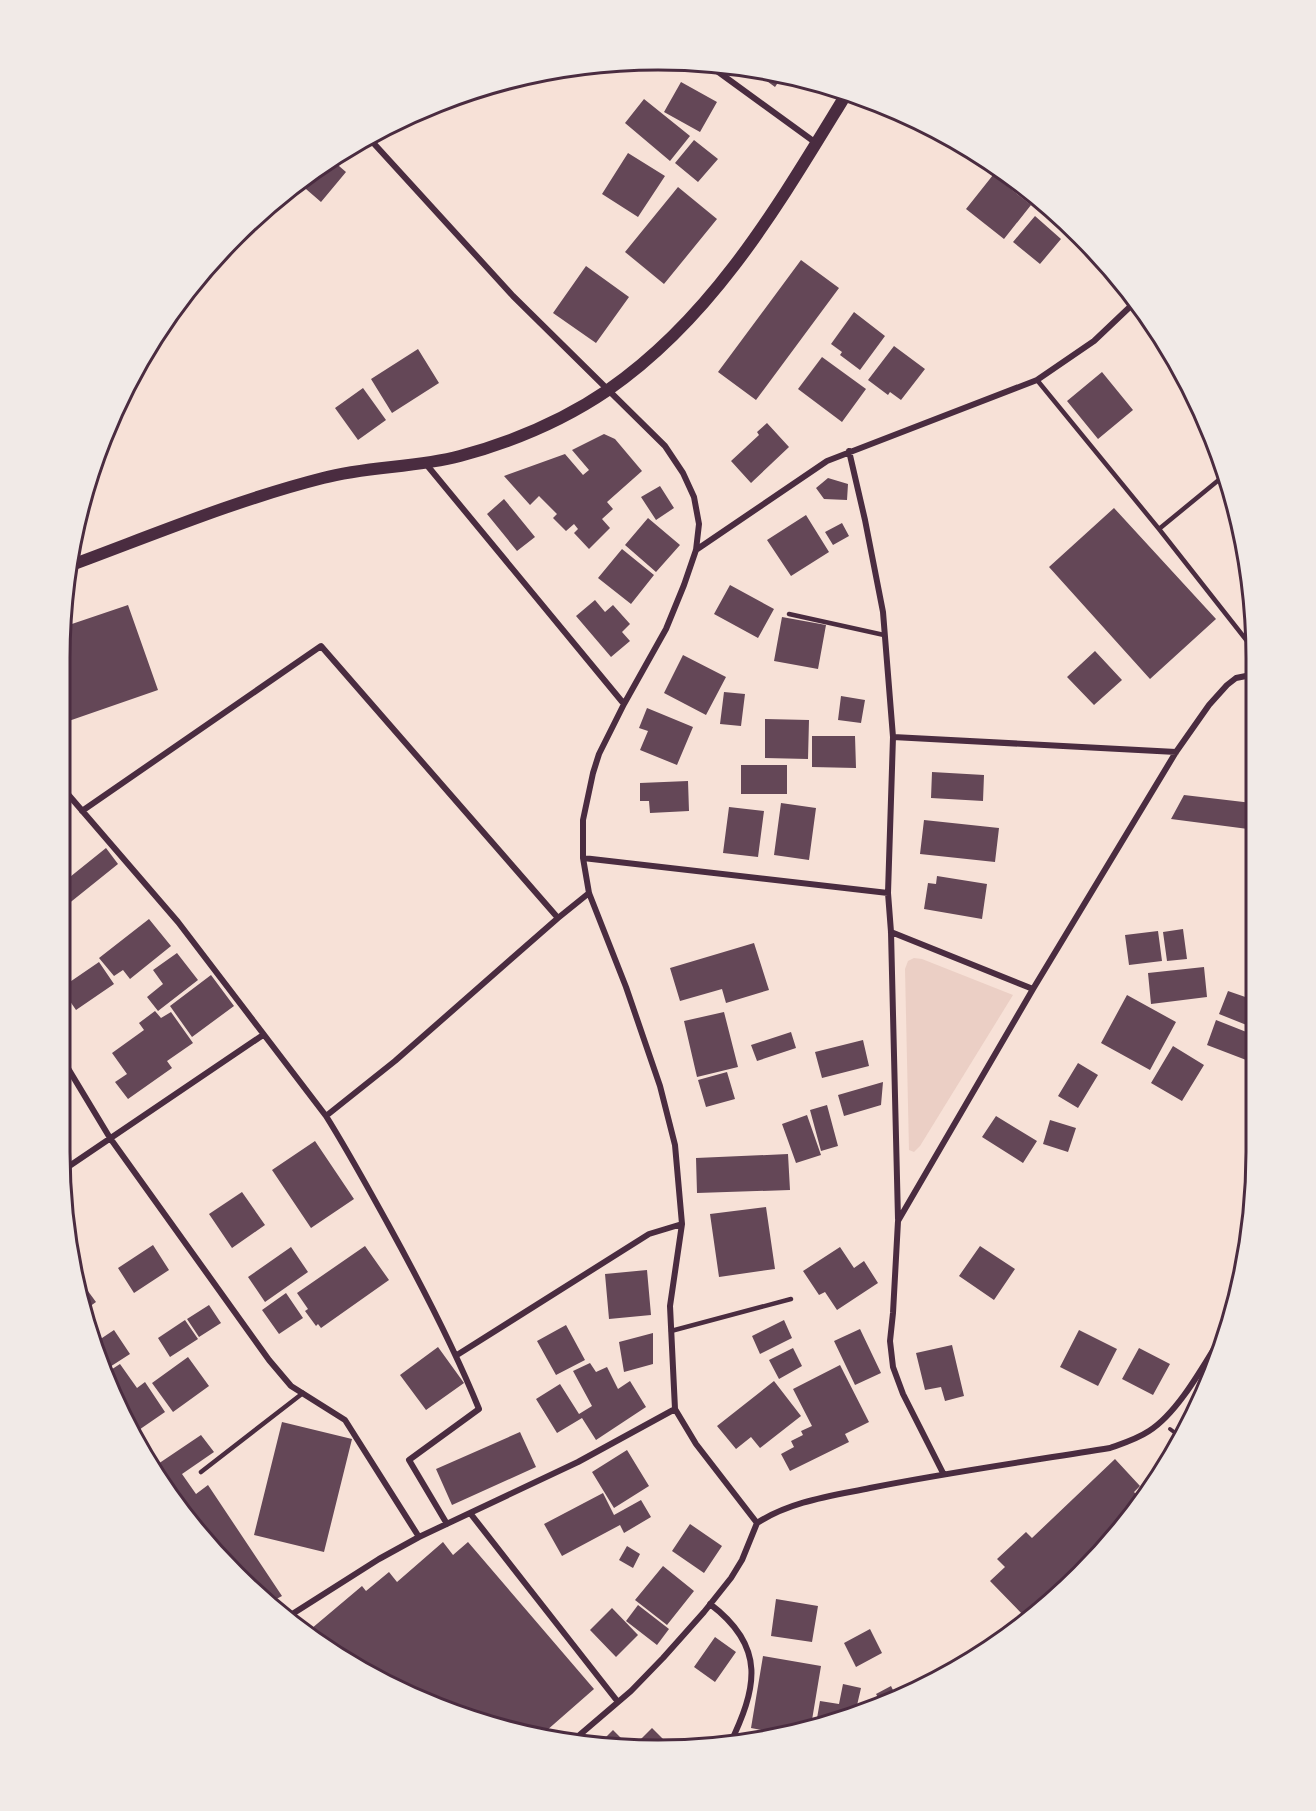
<svg xmlns="http://www.w3.org/2000/svg" width="1316" height="1811" viewBox="0 0 1316 1811" font-family="'Roboto Condensed',sans-serif">
	<style>
		.green { fill: #ebcfc5 }
		.building { fill: #644757 }
		.lines { fill: none; stroke-linecap: round; stroke-linejoin: round }
		.path { stroke: #4a2c40; stroke-width: 4 }
		.service { stroke: #4a2c40; stroke-width: 4.5 }
		.minor { stroke: #4a2c40; stroke-width: 6 }
		.secondary { stroke: #4a2c40; stroke-width: 12 }
		.rim { fill: none; stroke: #4a2c40; stroke-width: 3 }
	</style>
	<rect width="100%" height="100%" fill="#f7e1d7"/>
	<!-- green -->
	<path class="green" d="M 914,958 L 922,959 L 1013,995 L 920,1146 L 914,1152 L 909,1150 L 905,969 L 908,961 Z"/>
	<!-- building -->
	<path class="building" d="M 752,70 L 764,72 L 783,75 L 775,87 Z
		M 681,82 L 717,102 L 700,132 L 664,112 Z
		M 644,99 L 690,136 L 670,161 L 625,123 Z
		M 694,140 L 718,159 L 698,182 L 675,163 Z
		M 628,153 L 665,176 L 638,217 L 602,194 Z
		M 332,160 L 346,172 L 321,202 L 299,183 Z
		M 993,175 L 1031,205 L 1004,239 L 966,209 Z
		M 678,187 L 717,219 L 664,284 L 625,252 Z
		M 1035,216 L 1061,239 L 1040,264 L 1013,242 Z
		M 801,260 L 839,288 L 756,400 L 718,372 Z
		M 586,266 L 629,297 L 596,343 L 553,313 Z
		M 854,312 L 885,336 L 860,370 L 840,355 L 842,352 L 831,344 Z
		M 894,346 L 925,369 L 901,400 L 890,392 L 888,395 L 868,380 Z
		M 418,349 L 439,383 L 392,413 L 371,379 Z
		M 822,357 L 866,389 L 842,422 L 798,389 Z
		M 1102,372 L 1133,410 L 1098,439 L 1067,401 Z
		M 363,388 L 386,420 L 358,440 L 335,408 Z
		M 767,423 L 789,447 L 751,483 L 731,461 L 759,435 L 757,432 Z
		M 604,434 L 615,439 L 642,471 L 607,502 L 613,509 L 602,519 L 610,528 L 589,549 L 574,533 L 578,529 L 574,524 L 566,531 L 553,518 L 557,514 L 539,496 L 530,505 L 504,476 L 565,454 L 583,475 L 589,470 L 572,450 Z
		M 828,478 L 848,484 L 847,500 L 824,499 L 816,488 Z
		M 660,486 L 674,508 L 656,520 L 641,497 Z
		M 504,499 L 535,537 L 517,551 L 487,514 Z
		M 1114,508 L 1216,619 L 1150,679 L 1049,567 Z
		M 806,515 L 829,552 L 791,576 L 767,540 Z
		M 648,518 L 680,545 L 656,572 L 625,545 Z
		M 842,523 L 849,536 L 833,545 L 825,532 Z
		M 622,549 L 654,575 L 631,604 L 598,578 Z
		M 730,585 L 774,609 L 758,638 L 714,614 Z
		M 595,600 L 605,612 L 613,605 L 630,624 L 622,632 L 630,641 L 611,657 L 576,616 Z
		M 128,605 L 158,690 L 60,724 L 60,658 L 63,627 Z
		M 782,617 L 826,625 L 818,669 L 774,661 Z
		M 1095,651 L 1122,680 L 1094,705 L 1067,677 Z
		M 683,655 L 726,677 L 706,715 L 664,693 Z
		M 724,692 L 745,694 L 741,726 L 720,724 Z
		M 841,696 L 865,700 L 861,723 L 838,720 Z
		M 647,708 L 693,727 L 677,765 L 640,750 L 648,731 L 639,728 Z
		M 765,719 L 809,720 L 808,759 L 765,758 Z
		M 812,736 L 855,736 L 856,768 L 812,767 Z
		M 741,765 L 787,765 L 787,794 L 741,794 Z
		M 932,772 L 984,775 L 983,801 L 931,798 Z
		M 688,781 L 689,811 L 650,813 L 649,801 L 640,801 L 640,783 Z
		M 1184,795 L 1252,803 L 1252,811 L 1248,829 L 1171,819 Z
		M 781,803 L 816,808 L 809,860 L 774,855 Z
		M 729,807 L 764,811 L 758,857 L 723,853 Z
		M 924,820 L 999,828 L 995,862 L 920,854 Z
		M 106,848 L 118,864 L 62,909 L 60,906 L 60,885 Z
		M 937,876 L 987,884 L 982,919 L 924,909 L 928,883 L 936,884 Z
		M 149,919 L 171,946 L 130,979 L 123,970 L 114,976 L 99,958 Z
		M 1183,929 L 1187,959 L 1167,961 L 1163,932 Z
		M 1158,931 L 1162,961 L 1129,965 L 1125,935 Z
		M 754,943 L 769,990 L 726,1003 L 722,989 L 680,1001 L 670,968 Z
		M 177,953 L 198,980 L 158,1011 L 147,997 L 163,984 L 153,970 Z
		M 99,962 L 114,984 L 76,1010 L 61,988 Z
		M 1204,967 L 1207,997 L 1151,1004 L 1148,973 Z
		M 211,975 L 234,1006 L 192,1037 L 170,1006 Z
		M 1228,991 L 1254,1000 L 1254,1028 L 1219,1014 Z
		M 1127,995 L 1176,1022 L 1150,1070 L 1101,1043 Z
		M 155,1011 L 161,1018 L 171,1012 L 193,1043 L 167,1061 L 172,1068 L 128,1099 L 115,1082 L 127,1074 L 112,1053 L 144,1030 L 139,1023 Z
		M 724,1012 L 738,1067 L 697,1077 L 684,1021 Z
		M 1216,1020 L 1254,1035 L 1254,1063 L 1207,1045 Z
		M 791,1032 L 796,1048 L 757,1061 L 751,1045 Z
		M 863,1040 L 869,1066 L 822,1078 L 815,1052 Z
		M 1173,1046 L 1204,1065 L 1182,1101 L 1151,1083 Z
		M 1078,1063 L 1098,1075 L 1078,1108 L 1058,1096 Z
		M 727,1072 L 735,1099 L 706,1107 L 698,1080 Z
		M 883,1082 L 881,1105 L 844,1116 L 838,1095 Z
		M 827,1105 L 838,1146 L 821,1151 L 810,1110 Z
		M 807,1115 L 821,1155 L 796,1163 L 782,1124 Z
		M 996,1116 L 1037,1141 L 1023,1163 L 982,1137 Z
		M 1050,1120 L 1076,1128 L 1068,1152 L 1043,1144 Z
		M 315,1141 L 354,1199 L 311,1228 L 272,1170 Z
		M 788,1154 L 790,1190 L 697,1193 L 696,1158 Z
		M 242,1192 L 265,1225 L 232,1248 L 209,1214 Z
		M 766,1207 L 775,1269 L 719,1277 L 710,1214 Z
		M 153,1245 L 169,1270 L 134,1293 L 118,1268 Z
		M 365,1246 L 389,1280 L 321,1328 L 318,1324 L 316,1326 L 305,1311 L 308,1309 L 297,1293 Z
		M 980,1246 L 1015,1269 L 994,1300 L 959,1276 Z
		M 291,1247 L 308,1272 L 265,1302 L 248,1277 Z
		M 840,1247 L 854,1268 L 864,1261 L 878,1283 L 837,1310 L 825,1292 L 819,1295 L 803,1271 Z
		M 647,1270 L 651,1315 L 609,1319 L 605,1274 Z
		M 82,1283 L 96,1302 L 82,1312 L 78,1286 Z
		M 286,1293 L 303,1318 L 279,1334 L 262,1310 Z
		M 209,1305 L 221,1323 L 199,1337 L 187,1319 Z
		M 185,1320 L 198,1339 L 170,1357 L 158,1338 Z
		M 784,1320 L 792,1338 L 760,1354 L 752,1336 Z
		M 566,1325 L 585,1360 L 556,1375 L 537,1341 Z
		M 860,1329 L 881,1373 L 855,1385 L 834,1341 Z
		M 114,1330 L 130,1354 L 102,1372 L 93,1344 Z
		M 1079,1330 L 1117,1349 L 1098,1386 L 1060,1367 Z
		M 653,1333 L 653,1364 L 624,1372 L 619,1342 Z
		M 952,1345 L 964,1396 L 945,1401 L 941,1387 L 925,1390 L 916,1353 Z
		M 438,1347 L 464,1383 L 426,1410 L 400,1375 Z
		M 793,1348 L 802,1366 L 779,1379 L 769,1360 Z
		M 1139,1348 L 1170,1364 L 1153,1395 L 1122,1379 Z
		M 188,1357 L 209,1386 L 173,1412 L 152,1383 Z
		M 590,1363 L 596,1372 L 607,1367 L 618,1389 L 630,1381 L 646,1407 L 596,1440 L 582,1418 L 557,1433 L 536,1399 L 560,1384 L 579,1414 L 592,1406 L 573,1371 Z
		M 120,1364 L 137,1388 L 145,1382 L 165,1412 L 133,1434 L 103,1375 Z
		M 840,1365 L 869,1422 L 845,1434 L 849,1442 L 790,1471 L 781,1454 L 794,1447 L 791,1441 L 803,1435 L 801,1431 L 812,1426 L 793,1389 Z
		M 774,1381 L 801,1416 L 760,1448 L 751,1437 L 736,1449 L 717,1426 Z
		M 282,1422 L 352,1439 L 324,1552 L 254,1535 Z
		M 520,1432 L 536,1467 L 452,1505 L 436,1469 Z
		M 201,1435 L 214,1452 L 182,1474 L 196,1494 L 208,1485 L 282,1596 L 267,1604 L 161,1485 L 152,1468 Z
		M 627,1450 L 649,1486 L 614,1508 L 592,1472 Z
		M 1115,1459 L 1140,1486 L 1134,1492 L 1142,1501 L 1132,1517 L 1052,1603 L 1028,1620 L 990,1581 L 1005,1567 L 997,1559 L 1026,1532 L 1032,1538 Z
		M 603,1493 L 614,1515 L 641,1500 L 651,1517 L 624,1533 L 620,1525 L 562,1556 L 544,1524 Z
		M 690,1524 L 722,1546 L 704,1573 L 672,1551 Z
		M 443,1542 L 453,1555 L 468,1542 L 594,1689 L 538,1738 L 503,1731 L 394,1689 L 322,1641 L 311,1629 L 362,1586 L 366,1591 L 389,1572 L 397,1582 Z
		M 627,1546 L 640,1554 L 633,1568 L 619,1560 Z
		M 663,1566 L 694,1591 L 667,1625 L 635,1600 Z
		M 776,1599 L 818,1606 L 812,1642 L 771,1636 Z
		M 638,1605 L 669,1629 L 657,1645 L 626,1621 Z
		M 612,1608 L 638,1635 L 616,1657 L 590,1630 Z
		M 870,1629 L 882,1653 L 856,1667 L 844,1643 Z
		M 715,1637 L 736,1652 L 715,1682 L 694,1667 Z
		M 763,1656 L 821,1666 L 811,1726 L 781,1734 L 751,1728 Z
		M 843,1684 L 861,1688 L 855,1714 L 816,1724 L 820,1701 L 839,1704 Z
		M 891,1686 L 898,1700 L 883,1706 L 876,1694 Z
		M 652,1728 L 670,1746 L 634,1746 Z
		M 613,1730 L 625,1742 L 622,1746 L 597,1746 Z"/>
	<g class="lines">
		<!-- path -->
		<path class="path" d="M 1170,1429 L 1182,1438"/>
		<!-- service -->
		<path class="service" d="M 1037,380 L 1159,529 L 1226,474
			M 1159,529 L 1251,646
			M 789,614 L 884,635
			M 671,1331 L 791,1299
			M 201,1472 L 303,1393"/>
		<!-- minor -->
		<path class="minor" d="M 706,63 L 816,143
			M 367,136 L 513,296 L 665,446 L 683,473 L 694,497 L 699,524 L 696,550 L 684,585 L 666,629 L 624,704 L 599,754 L 593,773 L 583,820 L 583,858 L 589,893 L 626,987 L 660,1086 L 675,1145 L 682,1224 L 670,1306 L 675,1409 L 696,1444 L 757,1523 L 742,1560 L 731,1578 L 704,1612 L 663,1658 L 631,1691 L 569,1744
			M 426,464 L 624,704
			M 696,550 L 827,461 L 1037,380 L 1094,341 L 1134,303
			M 893,737 L 1176,752
			M 60,785 L 178,922 L 326,1116 C 348,1151 368,1188 388,1224 C 421,1284 453,1345 479,1409 L 409,1460 L 447,1524
			M 82,811 L 321,646 L 558,918
			M 583,858 L 888,893 L 893,737 L 883,612 L 865,520 L 849,451
			M 888,893 L 891,932 L 898,1219
			M 891,932 L 1033,989
			M 60,1055 L 110,1138 L 269,1360 L 291,1386 L 345,1420 L 419,1537
			M 326,1116 L 395,1061 L 558,918 L 589,893
			M 62,1171 L 263,1035
			M 457,1355 L 649,1234 L 682,1224
			M 943,1473 L 903,1394 L 893,1367 L 890,1341 L 893,1313 L 898,1221 L 1033,989 L 1176,752 L 1209,705 L 1227,685 L 1236,678 L 1251,675
			M 470,1513 L 618,1702
			M 757,1523 C 791,1501 831,1496 870,1488 C 950,1472 1030,1461 1110,1448 C 1124,1443 1137,1439 1149,1431 C 1181,1411 1209,1355 1230,1323
			M 710,1604 C 767,1647 757,1688 729,1746
			M 286,1618 L 379,1559 L 419,1537 L 578,1462 L 675,1409"/>
		<!-- secondary -->
		<path class="secondary" d="M 69,566 C 153,535 236,500 323,478 C 368,466 415,468 460,456 C 512,442 564,420 608,390 C 715,316 780,202 847,93"/>
	</g>
	<!-- crop -->
	<path d="M0 0H1316V1811H0ZM658 70H658A588 588 0 0 1 1246 658V1152A588 588 0 0 1 658 1740H658A588 588 0 0 1 70 1152V658A588 588 0 0 1 658 70Z" fill="#f1eae7" fill-rule="evenodd"/>
	<path class="rim" d="M658 70H658A588 588 0 0 1 1246 658V1152A588 588 0 0 1 658 1740H658A588 588 0 0 1 70 1152V658A588 588 0 0 1 658 70Z"/>
</svg>
